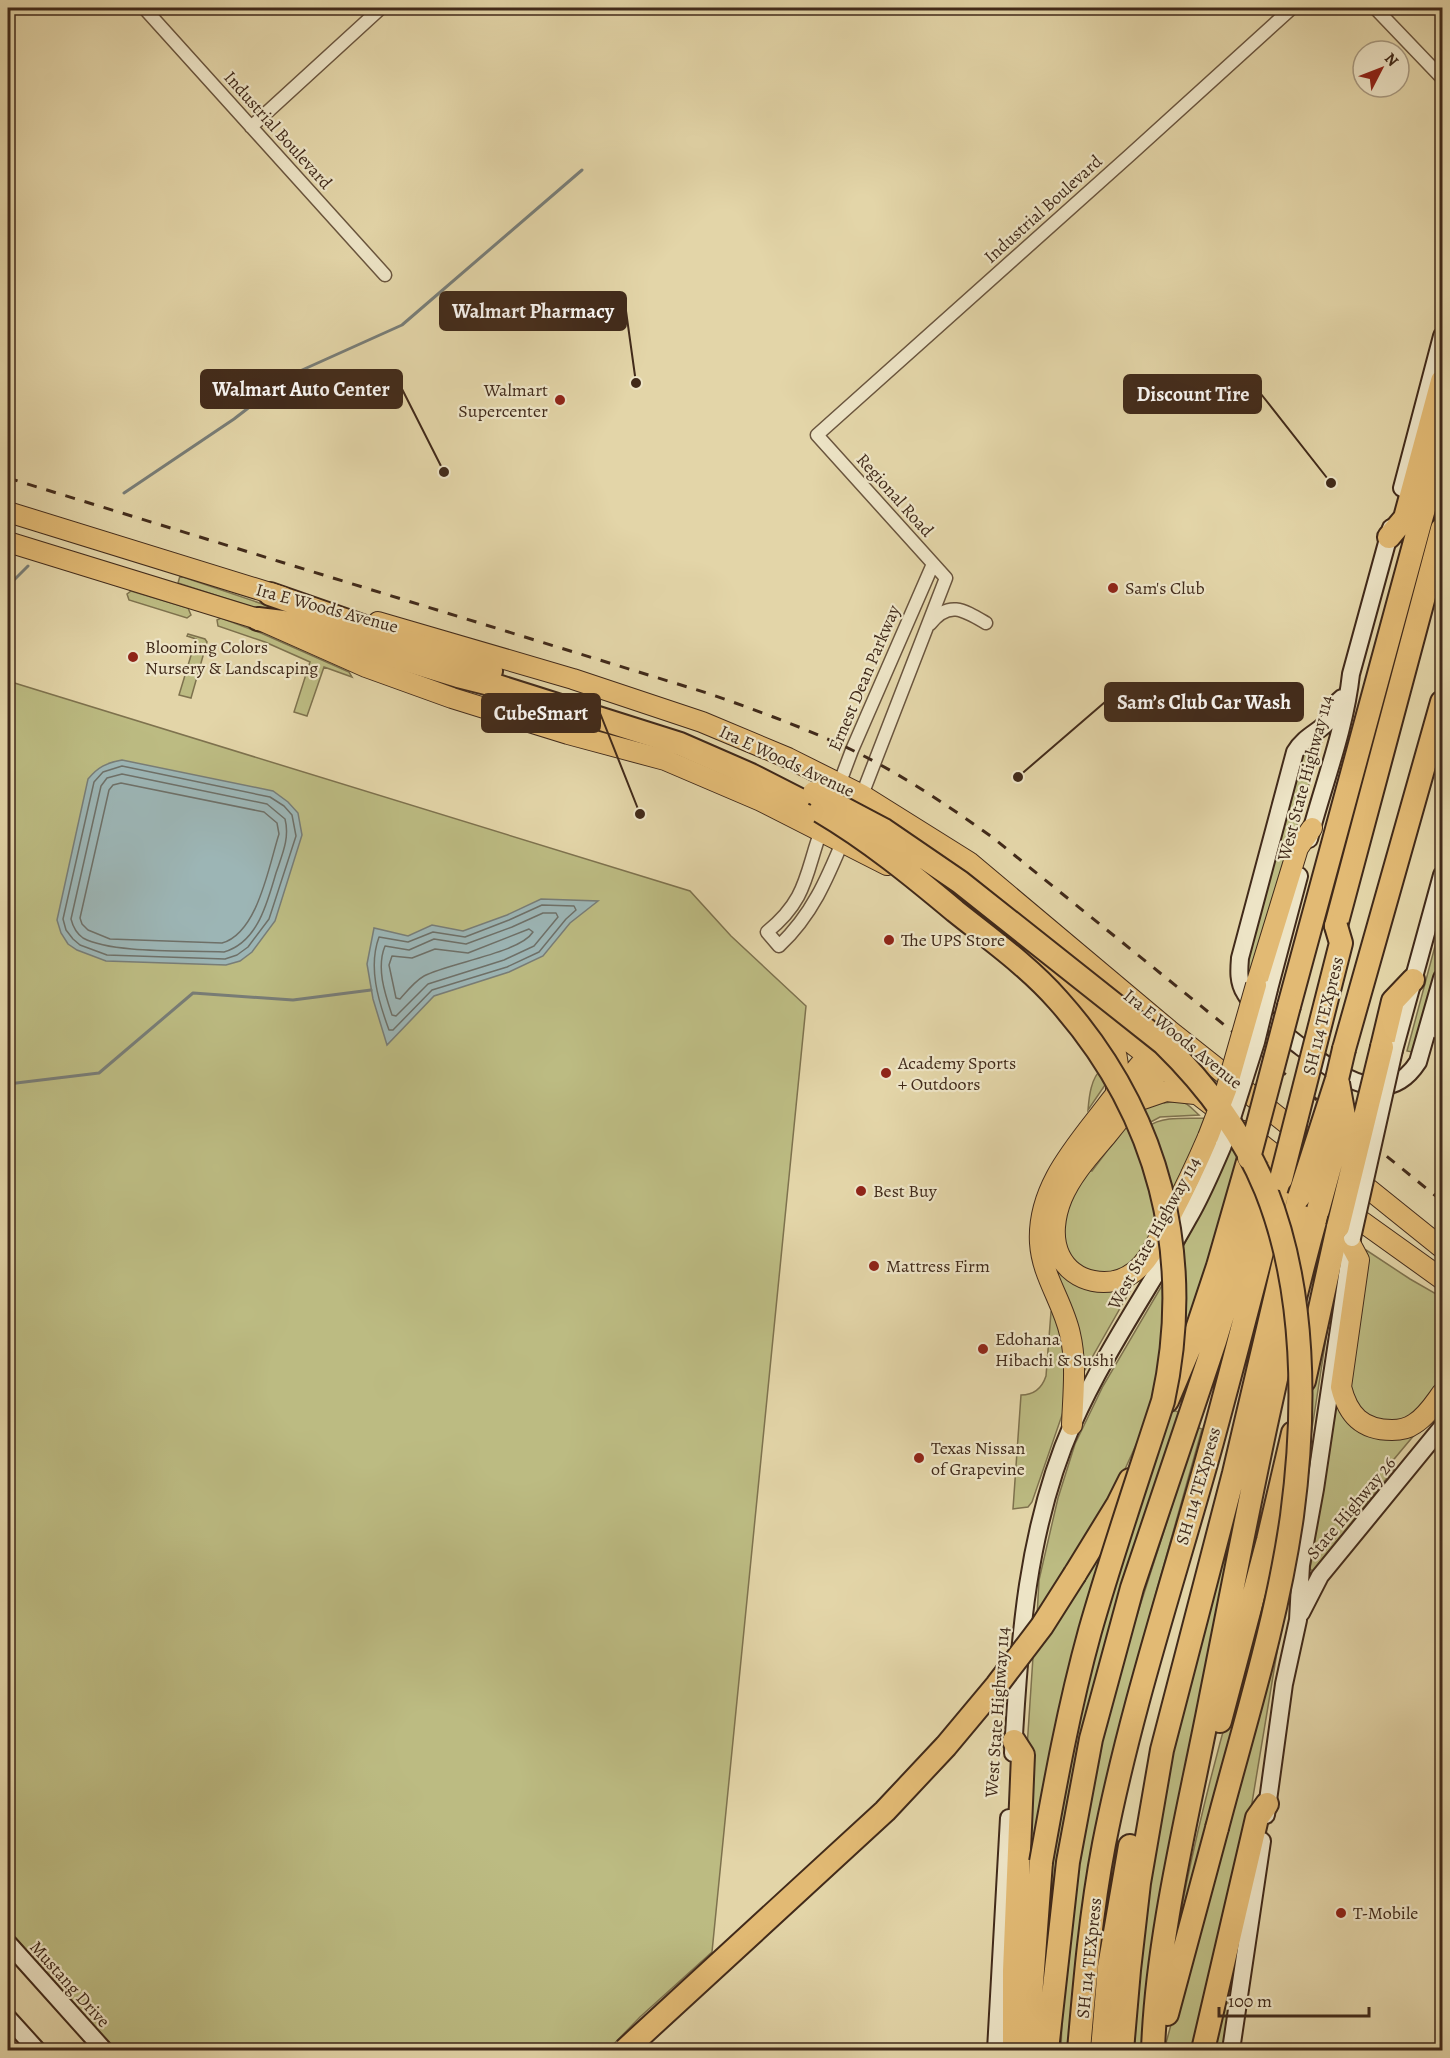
<svg xmlns="http://www.w3.org/2000/svg" width="1450" height="2058" viewBox="0 0 1450 2058" font-family="Alegreya,serif">
	<style>
		.green { fill: #bcbb82; stroke: #7e724e; stroke-width: 1.5 }
		.water { fill: #9cb5b5; stroke: #787d77; stroke-width: 1.5 }
		.lines { fill: none; stroke-linecap: round; stroke-linejoin: round }
		.shore { stroke: #6e7068; stroke-width: 1.5 }
		.stream { stroke: #787d77; stroke-width: 3 }
		.minor-casing { stroke: #6a553e; stroke-width: 15 }
		.secondary-casing { stroke: #412a1a; stroke-width: 20 }
		.primary-casing { stroke: #412a1a; stroke-width: 22 }
		.motorway-casing { stroke: #412a1a; stroke-width: 26 }
		.minor { stroke: #ede4c6; stroke-width: 12 }
		.secondary { stroke: #ede4c6; stroke-width: 16 }
		.primary { stroke: #e2ba74; stroke-width: 20 }
		.motorway { stroke: #e2ba74; stroke-width: 22 }
		.rail { stroke: #412a1a; stroke-width: 3; stroke-dasharray: 10 10; stroke-linecap: butt }
		.secondary-bridge-casing { stroke: #412a1a; stroke-width: 20; stroke-linecap: butt }
		.primary-bridge-casing { stroke: #412a1a; stroke-width: 22; stroke-linecap: butt }
		.motorway-bridge-casing { stroke: #412a1a; stroke-width: 26; stroke-linecap: butt }
		.secondary-bridge { stroke: #ede4c6; stroke-width: 16 }
		.primary-bridge { stroke: #e2ba74; stroke-width: 20 }
		.motorway-bridge { stroke: #e2ba74; stroke-width: 22 }
		.poi-dot { fill: #8f2418; stroke: #ede4c6; stroke-width: 2 }
		.labels { text-anchor: middle; stroke-width: 4.5; stroke-linejoin: round; paint-order: stroke }
		.street-label { font-size: 18px; fill: #412a1a; stroke: #ede4c6 }
		.poi-label { font-size: 18px; fill: #412a1a; stroke: #ede4c6; text-anchor: start }
		.leader { fill: none; stroke: #412a1a; stroke-width: 2 }
		.callout-dot { fill: #412a1a; stroke: #ede4c6; stroke-width: 2 }
		.callout { fill: #412a1a; stroke: #412a1a; stroke-width: 2 }
		.callout-label { font-size: 20px; text-anchor: middle; font-weight: bold; fill: #fff }
	</style>
	<rect width="100%" height="100%" fill="#e3d5a8"/>
	<filter id="stains"><feTurbulence type="fractalNoise" baseFrequency=".00333" numOctaves="4"/><feColorMatrix values="0 0 0 0 .2 0 0 0 0 .09 0 0 0 0 .02 0 0 0 .5 -.17"/></filter>
	<radialGradient id="worn" r=".72"><stop offset=".6" stop-color="#630" stop-opacity="0"/><stop offset="1" stop-color="#630" stop-opacity=".3"/></radialGradient>
	<!-- green -->
	<path class="green" d="M 180,576 L 351,634 L 320,629 L 178,583 Z
		M 131,591 L 188,608 L 191,615 L 187,618 L 129,600 L 127,594 Z
		M 221,618 L 261,633 L 349,672 L 352,677 L 324,667 L 307,716 L 294,712 L 310,662 L 265,642 L 218,626 L 217,620 Z
		M 188,634 L 205,639 L 207,642 L 191,698 L 179,695 L 196,639 L 187,636 Z
		M 8,681 L 690,891 L 731,936 L 806,1006 L 712,1952 L 640,2017 L 608,2050 L 115,2050 L 8,1930 Z
		M 1319,735 L 1322,741 L 1253,973 L 1248,972 L 1247,959 L 1303,750 Z
		M 1442,920 L 1442,954 L 1433,989 L 1412,1052 L 1407,1051 Z
		M 1102,1069 L 1105,1085 L 1088,1110 C 1089,1097 1091,1077 1102,1069 Z
		M 1162,1098 L 1164,1103 C 1186,1100 1183,1100 1199,1115 L 1160,1117 L 1147,1124 L 1139,1109 Z
		M 1209,1118 L 1187,1169 L 1182,1170 L 1186,1175 L 1170,1204 L 1148,1127 C 1162,1115 1191,1119 1209,1118 Z
		M 1129,1122 L 1160,1220 C 1151,1236 1141,1261 1124,1269 C 1113,1275 1099,1273 1088,1270 C 1057,1260 1061,1222 1071,1198 C 1075,1188 1083,1179 1089,1171 L 1092,1171 Z
		M 1233,1145 L 1239,1150 C 1222,1216 1204,1282 1178,1346 L 1178,1257 Z
		M 1366,1250 L 1410,1279 L 1438,1295 L 1442,1300 L 1442,1380 L 1416,1412 L 1407,1419 L 1393,1423 L 1367,1416 L 1352,1401 L 1350,1379 L 1362,1295 Z
		M 1051,1254 L 1057,1266 L 1135,1282 L 1082,1375 Z
		M 1164,1282 L 1165,1334 L 1150,1414 L 1116,1489 L 1037,1617 L 1039,1580 L 1058,1498 L 1075,1444 L 1103,1386 Z
		M 1331,1306 L 1309,1448 L 1309,1376 Z
		M 1051,1312 L 1055,1313 L 1062,1330 L 1069,1395 L 1032,1502 L 1028,1507 L 1013,1509 L 1021,1395 C 1034,1395 1042,1388 1046,1376 Z
		M 1336,1401 L 1343,1410 L 1415,1434 L 1390,1464 L 1395,1468 L 1313,1571 L 1310,1569 Z
		M 1170,1410 L 1180,1412 L 1083,1731 L 1056,1864 L 1045,1947 L 1038,2050 L 1033,2050 L 1034,2018 L 1054,1823 L 1107,1602 Z
		M 1199,1428 L 1202,1429 L 1126,1700 L 1101,1808 L 1082,1907 L 1073,1998 L 1070,2050 L 1061,2050 L 1063,1989 L 1073,1887 L 1092,1784 L 1114,1687 L 1196,1431 Z
		M 1241,1485 L 1245,1486 L 1144,2050 L 1134,2050 L 1145,1899 L 1175,1732 Z
		M 1118,1519 L 1026,1934 L 1025,1778 L 1033,1657 Z
		M 1284,1610 L 1244,1851 L 1194,2049 L 1166,2043 Z
		M 1253,1627 L 1261,1628 L 1169,1980 C 1187,1861 1218,1743 1253,1627 Z
		M 1237,1949 L 1223,2050 L 1210,2050 Z"/>
	<!-- water -->
	<path class="water" d="M 122,760 L 273,791 L 288,802 L 298,813 L 302,835 L 275,921 L 252,952 L 240,961 L 226,965 L 106,961 L 77,950 L 68,944 L 61,933 L 57,920 L 88,779 C 98,767 106,763 122,760 Z
		M 541,899 L 598,901 L 570,923 L 543,956 L 509,972 L 434,996 L 387,1045 L 373,999 L 367,964 L 374,928 L 408,936 L 432,925 L 463,931 L 507,915 Z"/>
	<g class="lines">
		<!-- shore -->
		<path class="shore" d="M 122,766 L 270,797 L 284,806 L 292,815 L 296,836 L 269,919 L 248,947 L 237,955 L 225,959 L 107,955 L 80,945 L 73,939 L 66,930 L 63,919 L 94,782 L 103,772 Z
			M 122,774 L 267,804 L 285,819 C 290,838 282,855 276,873 C 267,903 258,942 224,952 C 187,950 113,954 83,938 C 76,933 73,927 71,919 L 101,786 L 107,778 Z
			M 121,783 L 264,812 L 277,823 L 279,834 C 269,865 258,933 222,943 L 110,939 L 88,930 L 82,924 L 80,918 L 109,790 L 113,785 Z
			M 542,905 L 574,906 L 576,910 L 566,919 L 539,952 L 507,967 L 432,990 L 393,1030 L 389,1030 C 378,1000 368,967 379,937 L 408,942 L 433,932 L 465,937 L 509,920 Z
			M 543,913 L 556,913 L 558,917 L 534,946 L 504,960 L 428,984 L 396,1016 L 392,1015 C 385,994 376,968 385,946 L 409,950 L 434,939 L 466,944 L 512,927 Z
			M 529,929 L 533,932 C 520,953 448,963 424,976 C 415,981 407,991 400,999 L 396,998 L 389,965 L 392,956 L 412,958 L 435,949 L 468,953 Z"/>
		<!-- stream -->
		<path class="stream" d="M 124,493 L 234,419 L 291,375 L 402,325 L 582,170
			M 8,586 L 28,566
			M 8,1084 L 99,1073 L 193,993 L 293,1000 L 371,990"/>
		<defs>
			<path id="minor" d="M 144,8 L 385,275
				M 1375,8 L 1442,78
				M 251,127 L 381,8
				M 930,624 C 949,600 964,610 986,623
				M 837,790 L 852,750 L 933,564
				M 860,800 L 946,578 L 817,435 L 1130,155 L 1292,8
				M 823,825 C 805,872 809,898 767,932 L 779,946 C 812,915 827,879 844,838
				M 1429,1028 L 1442,1034"/>
			<path id="secondary" d="M 1402,488 L 1442,336
				M 1342,698 C 1335,703 1334,711 1330,719 C 1322,731 1305,735 1295,752 L 1240,958 C 1239,970 1238,982 1245,993 C 1257,1014 1282,1032 1301,1047 C 1335,1072 1385,1113 1418,1062 L 1442,978
				M 1309,839 C 1323,785 1345,730 1351,674 L 1391,528
				M 1269,989 L 1299,876
				M 1394,1050 L 1442,875
				M 1301,1613 L 1320,1576 L 1442,1427
				M 1013,1753 C 1019,1641 1027,1527 1073,1423 C 1105,1351 1151,1286 1189,1217 C 1203,1193 1213,1168 1224,1143
				M 1266,1815 L 1284,1684 L 1298,1620 L 1301,1565 L 1315,1489 L 1352,1242
				M 8,1943 L 104,2050
				M 8,2018 L 37,2050
				M 996,2050 L 1009,1818
				M 1231,2050 L 1262,1841"/>
			<path id="primary" d="M 8,512 L 283,597
				M 8,542 L 258,619 L 366,667 L 452,698 L 568,734 L 665,760 L 761,801 L 887,865
				M 378,622 L 573,679 L 702,722 L 788,758 L 862,795 L 969,862 L 1169,1030 L 1325,1154
				M 1029,958 L 1126,1039 L 1214,1107
				M 1256,985 L 1298,848 L 1312,828
				M 1103,1026 C 1117,1048 1121,1064 1116,1089
				M 1170,1058 C 1149,1083 1128,1109 1107,1135 C 1091,1154 1072,1174 1062,1198 C 1055,1215 1051,1238 1060,1256 C 1073,1283 1110,1290 1134,1272 C 1151,1259 1159,1237 1169,1219 C 1183,1192 1196,1165 1208,1137
				M 1134,1102 L 1166,1091 L 1195,1094
				M 1244,1131 L 1297,1172
				M 1350,1174 L 1442,1248
				M 1343,1208 L 1442,1279
				M 1351,1245 L 1359,1260 L 1341,1387 C 1348,1415 1362,1430 1392,1430 C 1401,1430 1407,1429 1414,1424 C 1426,1417 1434,1404 1442,1393
				M 1072,1425 C 1073,1396 1077,1363 1070,1334 C 1063,1302 1042,1276 1040,1243 C 1037,1193 1069,1154 1098,1117 C 1116,1093 1136,1069 1156,1046"/>
			<path id="motorway" d="M 1389,537 L 1405,518 L 1442,381
				M 270,594 L 491,671
				M 258,619 L 283,622 L 458,676 L 494,685 L 680,744 L 751,775 L 808,804
				M 1336,926 L 1442,529
				M 1289,1006 L 1420,523 L 1442,446
				M 1382,1047 L 1393,1001 L 1413,980
				M 1344,1049 L 1442,702
				M 1304,1381 L 1338,1227
				M 1167,1401 L 1195,1335 L 1218,1266 L 1249,1158
				M 1075,1574 L 1118,1504 L 1130,1480
				M 1220,1721 L 1268,1540 L 1293,1433
				M 1014,1741 L 1023,1755 L 1014,1971 L 1014,2050
				M 1167,2014 L 1217,1828
				M 1028,2037 L 1041,1862
				M 1047,2050 L 1068,1862 L 1091,1739 L 1132,1588 L 1215,1341 L 1266,1173
				M 1079,2050 C 1085,1981 1091,1912 1104,1844 C 1131,1707 1175,1576 1212,1442 C 1236,1354 1258,1267 1281,1179
				M 1102,2050 L 1109,1967 L 1130,1846
				M 1122,2050 L 1129,1970 L 1139,1883 L 1162,1750 L 1234,1473 L 1299,1197
				M 1153,2050 C 1157,1936 1188,1815 1210,1702 C 1243,1537 1273,1372 1318,1210
				M 1203,2050 L 1257,1818 L 1267,1804"/>
		</defs>
		<!-- minor casing -->
		<use href="#minor" class="minor-casing"/>
		<!-- secondary casing -->
		<use href="#secondary" class="secondary-casing"/>
		<!-- primary casing -->
		<use href="#primary" class="primary-casing"/>
		<!-- motorway casing -->
		<use href="#motorway" class="motorway-casing"/>
		<!-- minor -->
		<use href="#minor" class="minor"/>
		<!-- secondary -->
		<use href="#secondary" class="secondary"/>
		<!-- primary -->
		<use href="#primary" class="primary"/>
		<!-- motorway -->
		<use href="#motorway" class="motorway"/>
		<!-- rail -->
		<path class="rail" d="M 8,478 L 707,693 C 756,710 805,728 852,750 C 901,774 947,805 992,837 L 1442,1201"/>
		<defs>
			<path id="secondary-bridge" d="M 1224,1143 L 1256,1042 L 1269,989
				M 1352,1238 L 1394,1050"/>
			<path id="primary-bridge" d="M 1208,1137 L 1226,1090 L 1256,985"/>
			<path id="motorway-bridge" d="M 814,793 L 884,830 L 960,882 L 1163,1043 C 1206,1085 1243,1134 1266,1190 C 1306,1290 1306,1411 1292,1516 C 1277,1622 1244,1725 1217,1828
				M 820,811 C 869,840 912,875 955,911 C 990,939 1028,966 1058,1000 C 1159,1113 1195,1254 1163,1401 C 1138,1478 1112,1554 1090,1631 C 1069,1707 1055,1784 1041,1862
				M 1249,1158 L 1289,1006
				M 1281,1179 L 1341,943 L 1336,926
				M 1299,1197 L 1337,1079 L 1344,1049
				M 1318,1210 L 1344,1116 L 1338,1083
				M 1338,1227 L 1382,1047
				M 625,2050 L 885,1811 L 946,1746 L 997,1685 L 1042,1626 L 1075,1574"/>
		</defs>
		<!-- secondary-bridge casing -->
		<use href="#secondary-bridge" class="secondary-bridge-casing"/>
		<!-- primary-bridge casing -->
		<use href="#primary-bridge" class="primary-bridge-casing"/>
		<!-- motorway-bridge casing -->
		<use href="#motorway-bridge" class="motorway-bridge-casing"/>
		<!-- secondary-bridge -->
		<use href="#secondary-bridge" class="secondary-bridge"/>
		<!-- primary-bridge -->
		<use href="#primary-bridge" class="primary-bridge"/>
		<!-- motorway-bridge -->
		<use href="#motorway-bridge" class="motorway-bridge"/>
	</g>
	<!-- markers -->
	<g class="poi-dot">
		<circle cx="560" cy="400" r="6"/>
		<circle cx="1113" cy="588" r="6"/>
		<circle cx="133" cy="657" r="6"/>
		<circle cx="889" cy="940" r="6"/>
		<circle cx="886" cy="1073" r="6"/>
		<circle cx="861" cy="1191" r="6"/>
		<circle cx="874" cy="1266" r="6"/>
		<circle cx="983" cy="1349" r="6"/>
		<circle cx="919" cy="1458" r="6"/>
		<circle cx="1341" cy="1913" r="6"/>
	</g>
	<g class="labels">
		<!-- street labels -->
		<g class="street-label">
			<text transform="translate(278 130) rotate(48)" y="6">Industrial Boulevard</text>
			<text transform="translate(1043 209) rotate(-42)" y="6">Industrial Boulevard</text>
			<text transform="translate(895 495) rotate(48)" y="6">Regional Road</text>
			<text transform="translate(327 608) rotate(15)" y="6">Ira E Woods Avenue</text>
			<text transform="translate(864 678) rotate(-67)" y="6">Ernest Dean Parkway</text>
			<text transform="translate(787 761) rotate(25)" y="6">Ira E Woods Avenue</text>
			<text transform="translate(1305 778) rotate(-75)" y="6">West State Highway 114</text>
			<text transform="translate(1323 1016) rotate(-76)" y="6">SH 114 TEXpress</text>
			<text transform="translate(1183 1039) rotate(39)" y="6">Ira E Woods Avenue</text>
			<text transform="translate(1154 1233) rotate(-61)" y="6">West State Highway 114</text>
			<text transform="translate(1198 1486) rotate(-74)" y="6">SH 114 TEXpress</text>
			<text transform="translate(1351 1508) rotate(-50)" y="6">State Highway 26</text>
			<text transform="translate(997 1712) rotate(-86)" y="6">West State Highway 114</text>
			<text transform="translate(1089 1958) rotate(-84)" y="6">SH 114 TEXpress</text>
			<text transform="translate(70 1984) rotate(48)" y="6">Mustang Drive</text>
		</g>
		<!-- poi labels -->
		<g class="poi-label">
			<text x="548" y="396" text-anchor="end">Walmart<tspan x="548" dy="21">Supercenter</tspan></text>
			<text x="1125" y="594">Sam's Club</text>
			<text x="145" y="653">Blooming Colors<tspan x="145" dy="21">Nursery &amp; Landscaping</tspan></text>
			<text x="901" y="946">The UPS Store</text>
			<text x="898" y="1069">Academy Sports<tspan x="898" dy="21">+ Outdoors</tspan></text>
			<text x="873" y="1197">Best Buy</text>
			<text x="886" y="1272">Mattress Firm</text>
			<text x="995" y="1345">Edohana<tspan x="995" dy="21">Hibachi &amp; Sushi</tspan></text>
			<text x="931" y="1454">Texas Nissan<tspan x="931" dy="21">of Grapevine</tspan></text>
			<text x="1353" y="1919">T-Mobile</text>
		</g>
	</g>
	<!-- callouts -->
	<path class="leader" d="M636 383L626 311M444 472L402 389M1331 483L1261 394M1018 777L1105 702M640 814L600 713"/>
	<g class="callout-dot">
		<circle cx="636" cy="383" r="6"/>
		<circle cx="444" cy="472" r="6"/>
		<circle cx="1331" cy="483" r="6"/>
		<circle cx="1018" cy="777" r="6"/>
		<circle cx="640" cy="814" r="6"/>
	</g>
	<g class="callout">
		<rect x="440" y="292" width="186" height="38" rx="6"/>
		<rect x="201" y="370" width="201" height="38" rx="6"/>
		<rect x="1124" y="375" width="137" height="38" rx="6"/>
		<rect x="1105" y="683" width="198" height="38" rx="6"/>
		<rect x="482" y="694" width="118" height="38" rx="6"/>
	</g>
	<g class="callout-label">
		<text x="533" y="318">Walmart Pharmacy</text>
		<text x="301" y="396">Walmart Auto Center</text>
		<text x="1193" y="401">Discount Tire</text>
		<text x="1204" y="709">Sam’s Club Car Wash</text>
		<text x="541" y="720">CubeSmart</text>
	</g>
	<!-- margin -->
	<rect width="1450" height="2058" fill="none" stroke="#e3d5a8" stroke-width="30"/>
	<rect x="9" y="9" width="1432" height="2040" fill="none" stroke="#412a1a" stroke-width="3"/>
	<rect x="15" y="15" width="1420" height="2028" fill="none" stroke="#412a1a" stroke-width="1.5"/>
	<!-- north arrow -->
	<g transform="translate(1381 69) rotate(48)"><circle r="28" fill="#ede4c6" stroke="#a89a81" stroke-width="1.5"/>
	<path d="M0-4.5L10 22L0 15L-10 22Z" fill="#8f2418"/>
	<text y="-9" font-size="16" font-weight="bold" text-anchor="middle" fill="#412a1a">N</text>
	</g>
	<!-- scale -->
	<path d="M1219 2007v9h150v-9" fill="none" stroke="#412a1a" stroke-width="3"/>
	<text x="1228" y="2007" font-size="18" fill="#412a1a" stroke="#ede4c6" stroke-width="4.5" paint-order="stroke">100 m</text>
	<rect width="100%" height="100%" filter="url(#stains)"/>
	<rect width="100%" height="100%" fill="url(#worn)"/>
</svg>
